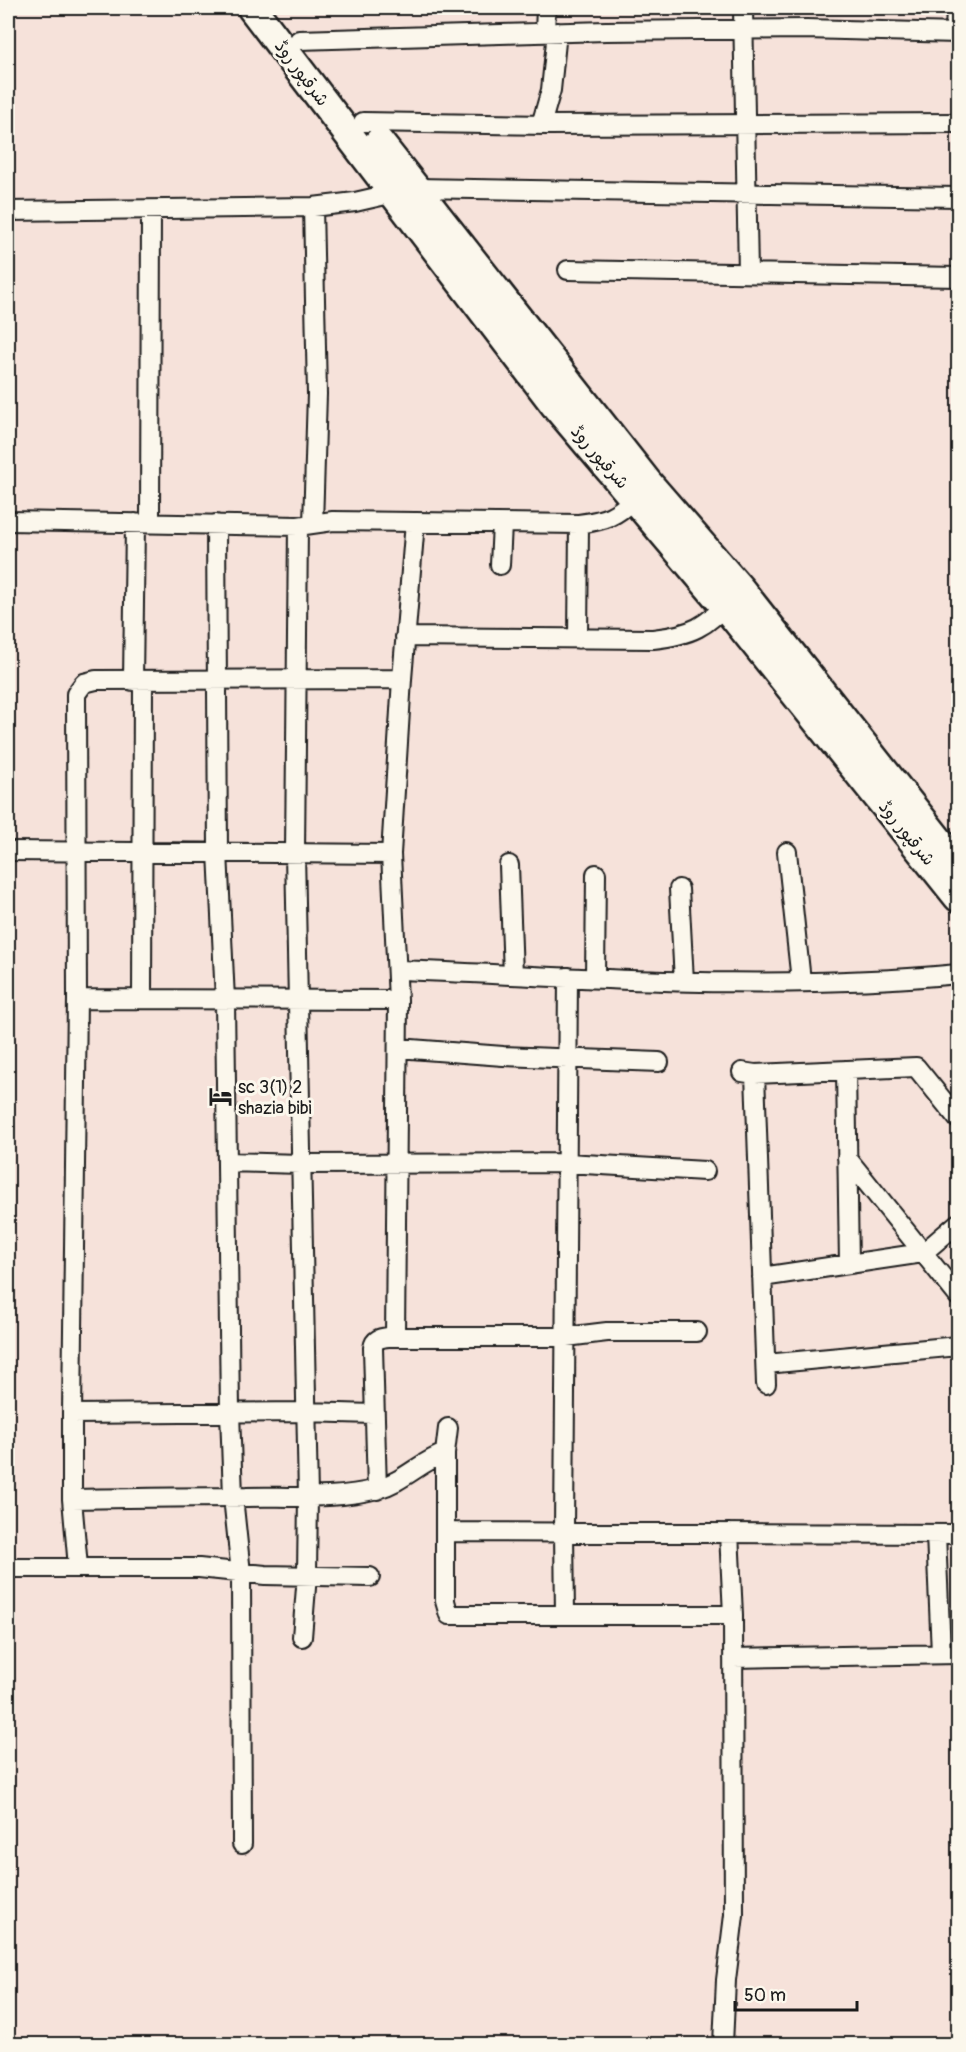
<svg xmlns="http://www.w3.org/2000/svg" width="966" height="2052" viewBox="0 0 966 2052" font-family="Pangolin,'Playpen Sans Arabic',sans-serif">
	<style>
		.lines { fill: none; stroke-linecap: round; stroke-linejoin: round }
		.street-casing { stroke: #1c1c1c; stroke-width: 22 }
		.primary-casing { stroke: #1c1c1c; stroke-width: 33 }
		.street { stroke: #fbf7ec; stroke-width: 18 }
		.primary { stroke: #fbf7ec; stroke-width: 28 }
		.labels { text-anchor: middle; stroke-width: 6; stroke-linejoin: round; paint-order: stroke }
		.street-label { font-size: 18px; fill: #1c1c1c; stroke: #fbf7ec }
		.poi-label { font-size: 18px; fill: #1c1c1c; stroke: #fbf7ec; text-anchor: start }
	</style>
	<rect width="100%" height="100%" fill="#f6e2da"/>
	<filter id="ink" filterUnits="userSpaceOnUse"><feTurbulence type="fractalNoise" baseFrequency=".0167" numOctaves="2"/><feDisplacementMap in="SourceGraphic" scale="12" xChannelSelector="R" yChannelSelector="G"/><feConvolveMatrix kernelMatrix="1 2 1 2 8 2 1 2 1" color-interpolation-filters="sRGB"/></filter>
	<g filter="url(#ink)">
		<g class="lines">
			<defs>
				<path id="street" d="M 743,8 L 748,273
					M 545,32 L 546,8
					M 955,33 L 956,8
					M 299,40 L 606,31 L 806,29 L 958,33
					M 363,122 L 547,125 L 958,123
					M 541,125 L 551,90 L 557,32
					M 313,207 L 317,394 L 313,524
					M 8,211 L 313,207 L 355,202 L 416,188 L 958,197
					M 568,270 L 958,277
					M 8,521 L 298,526 L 333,521 L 579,524 C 606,520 615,517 635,498
					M 150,523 L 151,210
					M 216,524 L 218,852 L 225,1000 L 230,1412 L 233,1497 L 241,1573 L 242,1844
					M 298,526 L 295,853 L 308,1496 L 307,1575 L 302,1637
					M 500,565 L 502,524
					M 405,637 L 653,639 C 691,635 707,627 732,598
					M 578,639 L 579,524
					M 133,681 L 135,523
					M 8,851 L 391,854
					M 787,852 L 801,981
					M 509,865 L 513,975
					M 679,889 L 684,981
					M 397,970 C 583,977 772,992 958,974
					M 595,978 L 596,874
					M 77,999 L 398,1000
					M 142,999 L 143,681
					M 398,1048 L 503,1056 L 659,1062
					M 846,1070 L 849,1264
					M 742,1072 L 755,1074 L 916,1067 L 958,1119
					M 755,1074 L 766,1384
					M 847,1158 L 958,1296
					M 227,1162 L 301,1164 L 567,1163 L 705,1171
					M 762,1277 L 923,1253 L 958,1223
					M 395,1337 L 398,1000 L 391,854 L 402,679 L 415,522
					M 766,1364 L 958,1346
					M 72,1414 L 306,1412 L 373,1414
					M 448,1428 L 445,1453 L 445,1601 L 449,1615 L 733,1615
					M 377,1490 L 373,1348 C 374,1339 380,1338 388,1337 L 566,1337 L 607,1332 L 697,1332
					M 72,1499 C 130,1498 188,1497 246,1497 C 287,1496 337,1500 377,1489 C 403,1482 420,1462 445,1453
					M 445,1532 L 958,1534
					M 936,1534 L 941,1654
					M 78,1567 L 72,1499 L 72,1414 L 77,999 L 76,694 L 84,683 L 96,680 L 402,679
					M 8,1568 L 199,1568 L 265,1575 L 370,1577
					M 565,1615 L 564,1532 L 568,977
					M 733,1658 L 958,1654
					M 723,2044 L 726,1980 L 734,1915 L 733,1615 L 729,1533"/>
				<path id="primary" d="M 252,8 L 555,405 L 725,606 L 958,897
					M 379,142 L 647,482 L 740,589 L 958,865"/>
			</defs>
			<!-- street casing -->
			<use href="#street" class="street-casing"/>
			<!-- primary casing -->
			<use href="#primary" class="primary-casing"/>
			<!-- street -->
			<use href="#street" class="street"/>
			<!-- primary -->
			<use href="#primary" class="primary"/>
		</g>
	</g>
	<!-- icons -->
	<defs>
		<symbol id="hotel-bare" viewBox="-9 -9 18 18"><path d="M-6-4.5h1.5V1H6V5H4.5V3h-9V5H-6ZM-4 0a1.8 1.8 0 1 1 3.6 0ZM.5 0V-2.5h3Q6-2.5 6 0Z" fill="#1c1c1c" stroke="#fbf7ec" stroke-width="2.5" paint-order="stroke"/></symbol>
	</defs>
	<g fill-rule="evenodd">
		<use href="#hotel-bare" x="204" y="1080" width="33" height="33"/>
	</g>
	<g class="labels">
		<!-- street labels -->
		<g class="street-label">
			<text transform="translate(302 73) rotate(53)" y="6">شرقپور روڈ</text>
			<text transform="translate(600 457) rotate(49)" y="6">شرقپور روڈ</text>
			<text transform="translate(907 833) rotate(51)" y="6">شرقپور روڈ</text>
		</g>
		<!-- poi labels -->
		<g class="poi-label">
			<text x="238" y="1093">sc 3(1) 2<tspan x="238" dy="21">shazia bibi</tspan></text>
		</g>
	</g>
	<!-- margin -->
	<rect width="966" height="2052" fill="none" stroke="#fbf7ec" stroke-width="30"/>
	<rect x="15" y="15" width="936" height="2022" fill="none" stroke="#1c1c1c" stroke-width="2" filter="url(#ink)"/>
	<!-- scale -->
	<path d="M735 2001v9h122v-9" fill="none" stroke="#1c1c1c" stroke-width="3"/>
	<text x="744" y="2001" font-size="18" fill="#1c1c1c" stroke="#fbf7ec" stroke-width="4.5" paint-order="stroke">50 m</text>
</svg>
